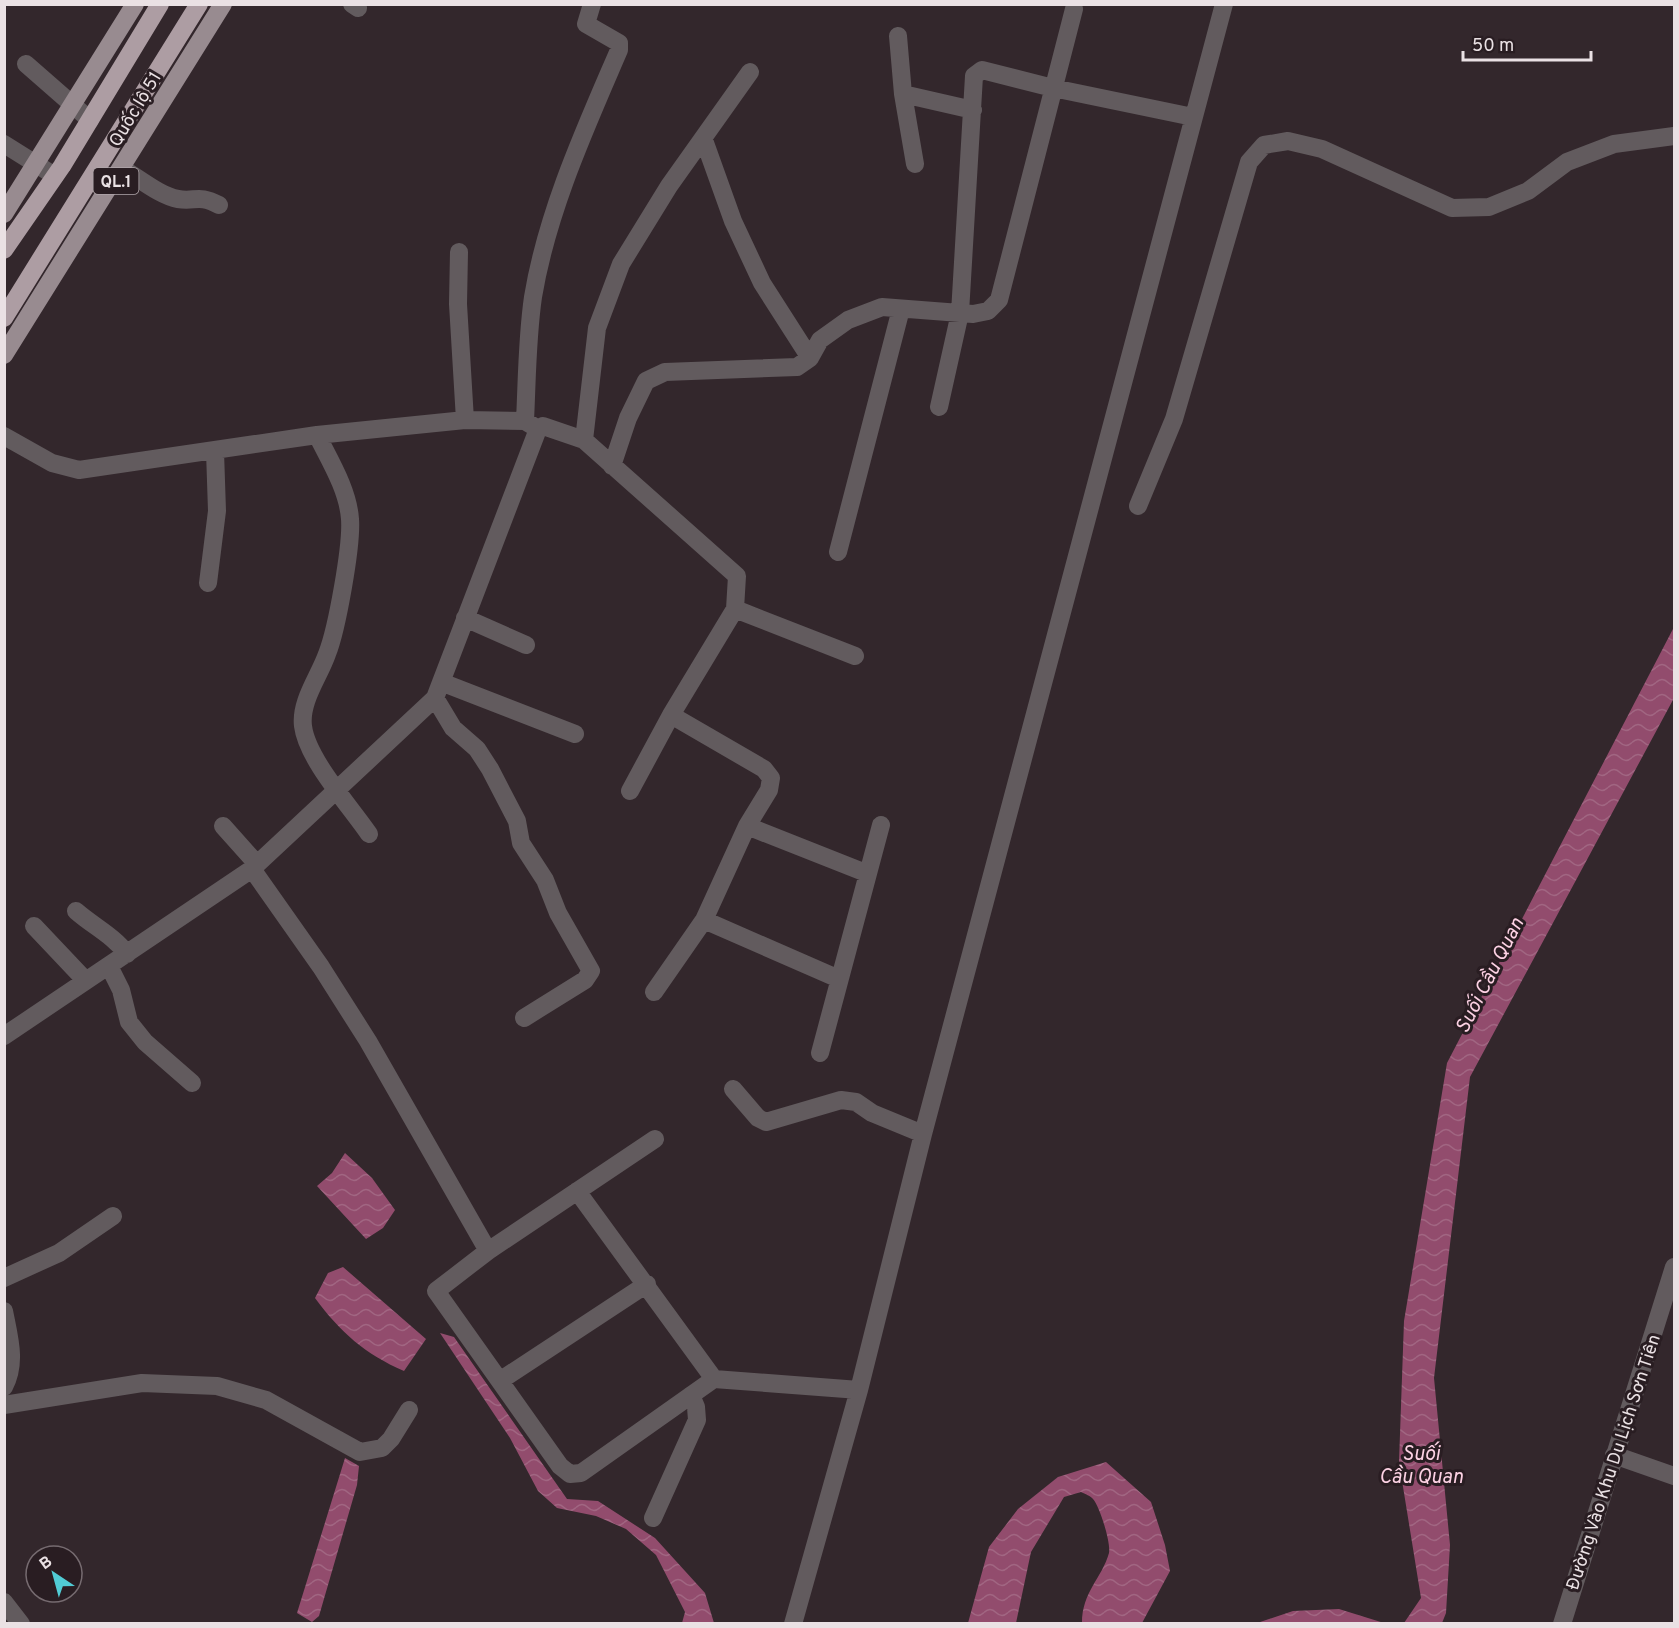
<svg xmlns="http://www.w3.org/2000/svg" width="1679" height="1628" viewBox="0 0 1679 1628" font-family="Overpass,sans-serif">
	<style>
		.water { fill: url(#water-waves) }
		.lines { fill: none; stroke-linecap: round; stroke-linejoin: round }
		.minor { stroke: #625b5e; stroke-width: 18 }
		.major { stroke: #988b90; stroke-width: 18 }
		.highway { stroke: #ad9da3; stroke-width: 18 }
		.labels { text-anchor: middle; stroke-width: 6; stroke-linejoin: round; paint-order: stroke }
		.shield { fill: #291d22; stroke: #b0a6aa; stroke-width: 1.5 }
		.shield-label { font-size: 16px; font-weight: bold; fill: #eae1e4 }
		.street-label { font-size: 18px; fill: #eae1e4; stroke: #291d22 }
		.water-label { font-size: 20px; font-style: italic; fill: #fdd2e4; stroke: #291d22 }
	</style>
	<defs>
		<pattern id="water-waves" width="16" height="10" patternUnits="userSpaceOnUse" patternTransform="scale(1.5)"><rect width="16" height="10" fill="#924c6d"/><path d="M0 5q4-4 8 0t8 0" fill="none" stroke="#a16682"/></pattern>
	</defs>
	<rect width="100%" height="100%" fill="#33272c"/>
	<!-- water -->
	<path class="water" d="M 1674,627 L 1674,698 L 1470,1077 L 1434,1378 L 1450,1545 L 1446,1613 L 1442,1623 L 1404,1623 L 1421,1598 L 1399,1462 L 1404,1321 L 1447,1063 Z
		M 345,1153 L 372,1178 L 395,1210 L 383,1228 L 366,1239 L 317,1186 L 332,1173 Z
		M 343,1267 L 426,1339 L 404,1371 C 365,1354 340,1332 315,1298 L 328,1273 Z
		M 440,1333 L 454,1337 L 567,1499 L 598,1501 L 655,1538 L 705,1593 L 714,1623 L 682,1623 L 685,1612 L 656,1555 L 626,1529 L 596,1516 L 557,1508 L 538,1491 L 510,1438 Z
		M 345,1458 L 359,1466 L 357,1485 L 319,1616 L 312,1622 L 297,1613 Z
		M 1106,1462 L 1151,1502 L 1165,1545 L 1170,1571 L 1142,1623 L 1082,1623 C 1082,1592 1102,1578 1109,1553 C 1111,1543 1100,1507 1093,1499 C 1091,1496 1085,1494 1081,1492 L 1064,1497 L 1031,1552 L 1016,1623 L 968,1623 L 989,1547 L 1018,1509 L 1058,1477 Z
		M 1339,1609 L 1384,1623 L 1257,1623 L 1293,1611 Z"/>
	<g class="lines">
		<!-- minor -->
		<path class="minor" d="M 352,4 L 358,8
			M 898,36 L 903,94 L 915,164
			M 26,64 L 90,120
			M 903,94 L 973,110
			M 704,140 L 733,221 L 762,283 L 810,358
			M 4,144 L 55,176
			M 123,169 C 139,178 160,196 178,199 C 196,202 198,194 219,205
			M 459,252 L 458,304 L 465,420
			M 939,407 L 960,313 L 974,76 L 982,70 L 1053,88 L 1193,117
			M 525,421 C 527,380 527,338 533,297 C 547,212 585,129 619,50 L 619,43 L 586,24 L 592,4
			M 317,435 C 330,461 348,490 350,519 C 352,545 337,629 327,654 C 319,677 300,701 303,726 C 307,759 350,806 369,834
			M 4,436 L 52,463 L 79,470 L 317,435 L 465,420 L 525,421 L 538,429
			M 584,440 L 597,328 L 621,264 L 669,186 L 750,72
			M 612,466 L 628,418 L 646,381 L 665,372 L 797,367 L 810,358 L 820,340 L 848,320 L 882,307 L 973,314 L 988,311 L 999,300 L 1074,9
			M 1138,506 L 1174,419 L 1249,162 L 1264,145 L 1288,141 L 1322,149 L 1452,208 L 1489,207 L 1528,191 L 1567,162 L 1614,144 L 1674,136
			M 838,552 L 901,309
			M 208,583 L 217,511 L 215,451
			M 735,609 L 855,656
			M 465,618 L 526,645
			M 441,682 L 575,734
			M 435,698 L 453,728 L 477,749 L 490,769 L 517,821 L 521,843 L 545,880 L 558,913 L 591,971 L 585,980 L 524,1018
			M 223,826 L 257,864
			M 747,826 L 866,873
			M 252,869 L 321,967 L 368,1041 L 488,1251
			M 76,911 C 93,926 114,936 127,954
			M 704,920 L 839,979
			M 34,926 L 86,981
			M 109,966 L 121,990 L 129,1022 L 145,1042 L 192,1083
			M 654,992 L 704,920 L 747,826 L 769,790 L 771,778 L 764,769 L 671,715
			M 4,1036 L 252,869 L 435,698 L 538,429 L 543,426 L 584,440 L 737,576 L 735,609 L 671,715 L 630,791
			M 820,1053 L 881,825
			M 733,1089 L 758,1118 L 766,1122 L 841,1100 L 856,1102 L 872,1113 L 923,1134
			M 655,1139 L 488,1251 L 436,1291 L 560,1466 L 570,1474 L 581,1473 L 714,1379 L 859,1390
			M 577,1191 L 714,1379
			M 4,1278 L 59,1253 L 113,1216
			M 4,1311 C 9,1337 17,1363 4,1387
			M 501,1380 L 647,1284
			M 4,1405 L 142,1383 L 217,1386 L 266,1400 L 360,1452 L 382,1448 L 391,1439 L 409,1410
			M 1614,1455 L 1674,1476
			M 653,1518 L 697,1420 L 696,1407 L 691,1395
			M 4,1602 L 21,1624
			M 793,1624 L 859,1390 L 923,1134 L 1224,4
			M 1562,1624 L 1674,1267"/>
		<!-- major -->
		<path class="major" d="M 4,214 L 135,4
			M 4,355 L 223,4"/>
		<!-- highway -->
		<path class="highway" d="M 4,250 L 62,166 L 160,4
			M 4,318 L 199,4"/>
	</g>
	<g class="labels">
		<!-- shield labels -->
		<rect class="shield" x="93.5" y="168" width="45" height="26" rx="4.5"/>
		<g class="shield-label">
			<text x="116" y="187">QL.1</text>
		</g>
		<!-- street labels -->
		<g class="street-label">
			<text transform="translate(135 109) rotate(-59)" y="6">Quốc lộ 51</text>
			<text transform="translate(1613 1462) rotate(-72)" y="6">Đường Vào Khu Du Lịch Sơn Tiên</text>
		</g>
		<!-- water labels -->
		<g class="water-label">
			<text transform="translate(1489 975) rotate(-63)" y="7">Suối Cầu Quan</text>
			<text x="1421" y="1460">Suối<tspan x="1421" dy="23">Cầu Quan</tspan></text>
		</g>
	</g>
	<!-- border -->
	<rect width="1679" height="1628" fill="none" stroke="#eae1e4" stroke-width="12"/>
	<!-- north arrow -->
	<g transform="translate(54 1574) rotate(324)"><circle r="28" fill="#291d22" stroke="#766b70" stroke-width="1.5"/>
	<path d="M0-4.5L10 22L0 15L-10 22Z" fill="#51ccd5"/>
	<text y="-9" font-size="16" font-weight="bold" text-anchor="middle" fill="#eae1e4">B</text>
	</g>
	<!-- scale -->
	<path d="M1463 51v9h128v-9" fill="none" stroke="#eae1e4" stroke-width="3"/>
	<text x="1472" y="51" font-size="18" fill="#eae1e4" stroke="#291d22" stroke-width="4.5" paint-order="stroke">50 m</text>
</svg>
